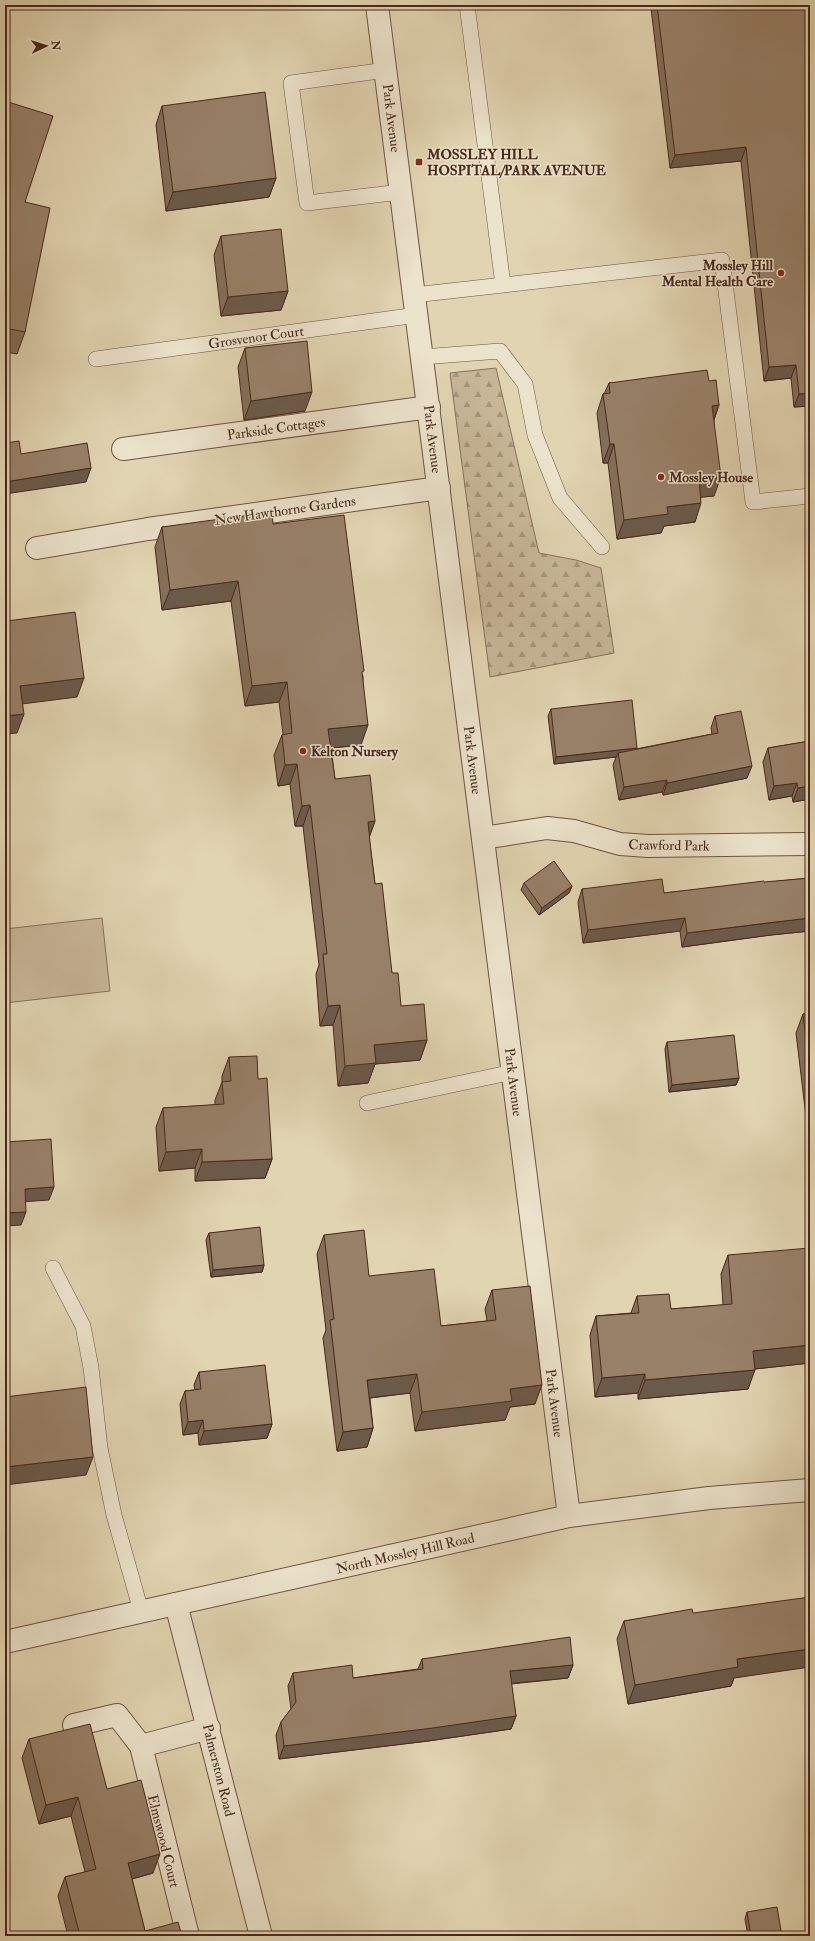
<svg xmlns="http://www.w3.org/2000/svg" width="815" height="1941" viewBox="0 0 815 1941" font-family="'IM FELL Double Pica',serif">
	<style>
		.forest { fill: url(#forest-firs); stroke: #88705a }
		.pitch { fill: #c7b798; stroke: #88705a }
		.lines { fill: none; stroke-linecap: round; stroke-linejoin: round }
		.service-casing { stroke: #6f5340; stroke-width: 16 }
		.minor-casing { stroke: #6f5340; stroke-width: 24 }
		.tertiary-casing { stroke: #6f5340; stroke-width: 24 }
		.service { stroke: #ece3cc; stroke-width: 15 }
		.minor { stroke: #ece3cc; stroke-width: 22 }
		.tertiary { stroke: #ece3cc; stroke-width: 22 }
		.wall { fill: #836f5a; stroke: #49281b }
		.shaded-wall { fill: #6a5a4a; stroke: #49281b }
		.building { fill: #988169; stroke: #49281b }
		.poi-dot { fill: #8f2418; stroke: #ece3cc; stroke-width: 1.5 }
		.labels { text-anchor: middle; stroke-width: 3; stroke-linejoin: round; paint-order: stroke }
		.street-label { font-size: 14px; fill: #49281b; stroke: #ece3cc }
		.poi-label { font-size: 14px; font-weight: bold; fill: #49281b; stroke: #ece3cc; text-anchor: start }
	</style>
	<defs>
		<pattern id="forest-firs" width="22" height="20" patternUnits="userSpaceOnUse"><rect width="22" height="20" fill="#c7b798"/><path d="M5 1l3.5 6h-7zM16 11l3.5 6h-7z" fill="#a4957b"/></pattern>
	</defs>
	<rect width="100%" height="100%" fill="#e1d4b1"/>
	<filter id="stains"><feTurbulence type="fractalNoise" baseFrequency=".005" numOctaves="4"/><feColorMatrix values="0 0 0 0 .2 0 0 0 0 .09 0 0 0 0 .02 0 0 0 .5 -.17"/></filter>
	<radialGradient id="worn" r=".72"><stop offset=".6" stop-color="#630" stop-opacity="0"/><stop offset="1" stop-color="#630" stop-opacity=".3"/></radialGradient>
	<!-- forest -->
	<path class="forest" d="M 496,368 L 539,553 L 576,560 L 601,568 L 614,653 L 490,677 L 450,373 Z"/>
	<!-- pitch -->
	<path class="pitch" d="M 102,918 L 110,991 L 5,1003 L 5,929 Z"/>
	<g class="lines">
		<defs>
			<path id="service" d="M 386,70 L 291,83 L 307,203 L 401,192
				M 503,285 L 722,260 L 753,502 L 810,496
				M 414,295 L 503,285 L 467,5
				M 422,357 L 500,351 L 525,384 L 535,435 L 560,498 L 602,547
				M 96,359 L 417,315
				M 367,1103 L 513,1072
				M 53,1268 L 83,1326 L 91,1368 L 100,1448 L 114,1515 L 141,1611"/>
			<path id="minor" d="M 123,449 L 429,407
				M 37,548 L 148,529 L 439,488
				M 483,838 L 547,828 L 574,831 L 620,844 L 648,846 L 810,844
				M 176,1604 L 261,1936
				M 74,1725 L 117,1715 L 141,1746 L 188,1936
				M 141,1746 L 209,1728"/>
			<path id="tertiary" d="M 377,5 L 569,1516
				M 5,1642 L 569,1516 L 709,1498 L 810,1490"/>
		</defs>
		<!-- service casing -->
		<use href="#service" class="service-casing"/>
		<!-- minor casing -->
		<use href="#minor" class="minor-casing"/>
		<!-- tertiary casing -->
		<use href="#tertiary" class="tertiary-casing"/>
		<!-- service -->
		<use href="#service" class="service"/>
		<!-- minor -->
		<use href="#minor" class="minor"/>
		<!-- tertiary -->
		<use href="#tertiary" class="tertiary"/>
	</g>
	<!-- wall -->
	<path class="wall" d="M 646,5 L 810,5 L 810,406 L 794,407 L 791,378 L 764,381 L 741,161 L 670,168 L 651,8 Z
		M 5,101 L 25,202 L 25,332 L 17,354 L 5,352 Z
		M 162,106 L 276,178 L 269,197 L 166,211 L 156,125 Z
		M 221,236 L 288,291 L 281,310 L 221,316 L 214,255 Z
		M 245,348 L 305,411 L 244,420 L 238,367 Z
		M 709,381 L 719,405 L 714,420 L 714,496 L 701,497 L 695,522 L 664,526 L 661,533 L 617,539 L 608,463 L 603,463 L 597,413 L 603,394 L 604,394 L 609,383 Z
		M 273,524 L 363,676 L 361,745 L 331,748 L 335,779 L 375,821 L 369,837 L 371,852 L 375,884 L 392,973 L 401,1006 L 427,1040 L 420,1060 L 375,1064 L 368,1083 L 338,1086 L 333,1025 L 320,1026 L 316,974 L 319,965 L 303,826 L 295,826 L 290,784 L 278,786 L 274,755 L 282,735 L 283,734 L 279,702 L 245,706 L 231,601 L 162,610 L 155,547 L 162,527 Z
		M 551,709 L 637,748 L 636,749 L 712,734 L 711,728 L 715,716 L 747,778 L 663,795 L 662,792 L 619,800 L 613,765 L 616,757 L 554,764 L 548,716 Z
		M 810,741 L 810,799 L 793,802 L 792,796 L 769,800 L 763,762 L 768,748 Z
		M 810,878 L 810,931 L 771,935 L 682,947 L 680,931 L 583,943 L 578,902 L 582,889 L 664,893 Z
		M 524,883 L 572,886 L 569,893 L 539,915 L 521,890 Z
		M 810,1013 L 810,1150 L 796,1033 L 803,1014 Z
		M 667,1042 L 739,1078 L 736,1085 L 669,1092 L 665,1049 Z
		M 229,1057 L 258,1079 L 272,1159 L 265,1178 L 195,1181 L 195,1168 L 159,1171 L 156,1127 L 163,1108 L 215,1105 L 215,1100 L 222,1082 L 222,1076 Z
		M 209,1233 L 264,1265 L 262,1272 L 211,1277 L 206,1240 Z
		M 324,1235 L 369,1276 L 441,1326 L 487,1321 L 485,1309 L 492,1290 L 535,1404 L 510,1407 L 505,1420 L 415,1431 L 410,1393 L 370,1398 L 373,1428 L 367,1447 L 337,1451 L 323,1338 L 326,1330 L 317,1254 Z
		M 728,1255 L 810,1363 L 754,1369 L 748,1389 L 638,1399 L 638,1393 L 595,1397 L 590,1335 L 596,1316 L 631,1313 L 637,1296 L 671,1309 L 723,1305 L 721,1274 Z
		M 199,1372 L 272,1424 L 267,1438 L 199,1445 L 198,1433 L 183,1435 L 180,1404 L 185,1391 L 195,1390 L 194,1385 Z
		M 693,1613 L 734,1678 L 731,1686 L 628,1704 L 617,1639 L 624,1621 Z
		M 422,1659 L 573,1665 L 568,1678 L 511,1684 L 516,1716 L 511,1729 L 428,1741 L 279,1759 L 276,1735 L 281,1722 L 291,1709 L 288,1686 L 293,1673 L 353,1678 L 418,1669 Z
		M 29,1739 L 107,1789 L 153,1873 L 132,1879 L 145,1931 L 182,1936 L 68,1936 L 58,1896 L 65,1877 L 85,1872 L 71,1816 L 39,1824 L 22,1758 Z
		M 747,1912 L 782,1936 L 748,1936 L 745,1919 Z"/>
	<!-- shaded-wall -->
	<path class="shaded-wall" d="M 746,147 L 741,161 L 670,168 L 675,155 Z
		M 276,178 L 269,197 L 166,211 L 173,192 Z
		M 288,291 L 281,310 L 221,316 L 228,297 Z
		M 796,365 L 791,378 L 764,381 L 769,367 Z
		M 312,392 L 305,411 L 244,420 L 251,401 Z
		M 810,393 L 810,406 L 794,407 L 799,394 Z
		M 719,405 L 712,424 L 712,406 Z
		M 610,444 L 614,444 L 608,463 L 603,463 Z
		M 91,468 L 86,482 L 5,494 L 5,482 Z
		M 721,477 L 714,496 L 692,498 L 699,480 Z
		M 701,503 L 695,522 L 664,526 L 661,533 L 617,539 L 624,520 L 667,507 Z
		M 238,581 L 231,601 L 162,610 L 170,590 Z
		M 84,678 L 77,697 L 14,705 L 20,686 Z
		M 287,682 L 279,702 L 245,706 L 252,686 Z
		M 24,714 L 17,733 L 5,734 L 5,716 Z
		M 368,725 L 361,745 L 321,749 L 328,729 Z
		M 637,748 L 634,755 L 618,753 L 616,757 L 554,764 L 556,757 Z
		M 297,764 L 290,784 L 278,786 L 285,765 Z
		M 752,766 L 747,778 L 663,795 L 667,783 Z
		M 667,780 L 662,792 L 619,800 L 624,787 Z
		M 797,783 L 792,796 L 769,800 L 774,786 Z
		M 810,786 L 810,799 L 793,802 L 798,788 Z
		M 310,805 L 303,826 L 295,826 L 302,806 Z
		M 375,821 L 368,841 L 368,822 Z
		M 572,886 L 569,893 L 539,915 L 542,908 Z
		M 685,918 L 680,931 L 583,943 L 588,930 Z
		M 810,918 L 810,931 L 771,935 L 682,947 L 687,933 L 776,922 Z
		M 340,1005 L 333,1025 L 320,1026 L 328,1006 Z
		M 427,1040 L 420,1060 L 375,1064 L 368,1083 L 338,1086 L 345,1066 L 374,1045 Z
		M 739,1078 L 736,1085 L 669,1092 L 672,1085 Z
		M 202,1149 L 195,1168 L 159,1171 L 166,1152 Z
		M 272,1159 L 265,1178 L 195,1181 L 202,1162 Z
		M 54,1187 L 49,1200 L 20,1202 L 25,1189 Z
		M 26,1212 L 21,1225 L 5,1226 L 5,1213 Z
		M 264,1265 L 262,1272 L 211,1277 L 213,1270 Z
		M 810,1345 L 810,1363 L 746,1370 L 753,1351 Z
		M 755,1370 L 748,1389 L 638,1399 L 645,1380 Z
		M 417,1374 L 410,1393 L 360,1399 L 367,1380 Z
		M 645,1374 L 638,1393 L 595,1397 L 602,1378 Z
		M 542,1385 L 535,1404 L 510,1407 L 505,1420 L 415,1431 L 422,1412 L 510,1389 Z
		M 203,1420 L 198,1433 L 183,1435 L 188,1422 Z
		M 272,1424 L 267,1438 L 199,1445 L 204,1431 Z
		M 373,1428 L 367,1447 L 337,1451 L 343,1432 Z
		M 93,1457 L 86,1475 L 5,1485 L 5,1467 Z
		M 810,1649 L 810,1667 L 734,1678 L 731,1686 L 628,1704 L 635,1685 L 737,1659 Z
		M 573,1665 L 568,1678 L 505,1684 L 510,1671 Z
		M 516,1716 L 511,1729 L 428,1741 L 279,1759 L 284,1746 Z
		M 78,1797 L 71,1816 L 39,1824 L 46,1805 Z
		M 160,1854 L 153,1873 L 121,1882 L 128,1863 Z"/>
	<!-- building -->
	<path class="building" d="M 657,5 L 810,5 L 810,393 L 799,394 L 796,365 L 769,367 L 746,147 L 675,155 Z
		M 265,92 L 276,178 L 173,192 L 162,106 Z
		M 5,101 L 53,116 L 25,202 L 50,208 L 25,332 L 5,328 Z
		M 281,229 L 288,291 L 228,297 L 221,236 Z
		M 307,341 L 312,392 L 251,401 L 245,348 Z
		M 707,370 L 709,381 L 716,380 L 719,405 L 712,406 L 721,477 L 699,480 L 701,503 L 667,507 L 668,514 L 624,520 L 614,444 L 610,444 L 603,394 L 610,393 L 609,383 Z
		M 19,441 L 21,454 L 87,443 L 91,468 L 5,482 L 5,443 Z
		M 272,512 L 273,524 L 344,515 L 364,671 L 362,672 L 368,725 L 328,729 L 335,779 L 370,775 L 375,821 L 368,822 L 371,852 L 375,884 L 382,883 L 392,973 L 398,973 L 401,1006 L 424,1004 L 427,1040 L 374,1045 L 376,1063 L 345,1066 L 340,1005 L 328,1006 L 323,954 L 327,954 L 310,805 L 302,806 L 297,764 L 285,765 L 282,735 L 292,733 L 287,682 L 252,686 L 238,581 L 170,590 L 162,527 Z
		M 5,602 L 7,621 L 75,612 L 84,678 L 20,686 L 24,714 L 5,716 Z
		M 632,700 L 637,748 L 556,757 L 551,709 Z
		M 741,711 L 752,766 L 667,783 L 667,780 L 624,787 L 618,753 L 718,733 L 715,716 Z
		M 810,741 L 810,786 L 798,788 L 797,783 L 774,786 L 768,748 Z
		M 554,861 L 572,886 L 542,908 L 524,883 Z
		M 810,878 L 810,918 L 776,922 L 687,933 L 685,918 L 588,930 L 582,889 L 662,879 L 664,893 L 764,881 L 764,882 Z
		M 810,1013 L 810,1072 L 803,1014 Z
		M 734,1035 L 739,1078 L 672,1085 L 667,1042 Z
		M 257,1056 L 258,1079 L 267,1078 L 272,1159 L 202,1162 L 202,1149 L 166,1152 L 163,1108 L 224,1104 L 222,1082 L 231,1081 L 229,1057 Z
		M 51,1139 L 54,1187 L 25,1189 L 26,1212 L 5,1213 L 5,1142 Z
		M 260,1227 L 264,1265 L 213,1270 L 209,1233 Z
		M 364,1230 L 369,1276 L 434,1269 L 441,1326 L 496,1320 L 492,1290 L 530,1286 L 542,1385 L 510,1389 L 512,1401 L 422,1412 L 417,1374 L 367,1380 L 373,1428 L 343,1432 L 330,1320 L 334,1319 L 324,1235 Z
		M 810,1248 L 810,1345 L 753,1351 L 755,1370 L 645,1380 L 645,1374 L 602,1378 L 596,1316 L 639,1313 L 637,1296 L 669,1294 L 671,1309 L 732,1304 L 728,1255 Z
		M 265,1365 L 272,1424 L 204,1431 L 203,1420 L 188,1422 L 185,1391 L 201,1389 L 199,1372 Z
		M 86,1387 L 93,1457 L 5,1467 L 5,1397 Z
		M 810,1597 L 810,1649 L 737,1659 L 738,1667 L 635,1685 L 624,1621 L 692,1609 L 693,1613 Z
		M 570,1637 L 573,1665 L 510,1671 L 516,1716 L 433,1728 L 284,1746 L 281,1722 L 296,1702 L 293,1673 L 352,1665 L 353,1678 L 423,1669 L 422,1659 Z
		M 90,1724 L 107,1789 L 141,1780 L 160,1854 L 128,1863 L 145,1931 L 178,1922 L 182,1936 L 80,1936 L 65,1877 L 96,1869 L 78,1797 L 46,1805 L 29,1739 Z
		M 777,1907 L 782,1936 L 751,1936 L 747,1912 Z"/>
	<!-- markers -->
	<g class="poi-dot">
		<rect x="415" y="158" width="8" height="8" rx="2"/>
		<circle cx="781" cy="273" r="4"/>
		<circle cx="661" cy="477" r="4"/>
		<circle cx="303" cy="751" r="4"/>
	</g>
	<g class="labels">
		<!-- street labels -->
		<g class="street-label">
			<text transform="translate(392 118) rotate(83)" y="5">Park Avenue</text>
			<text transform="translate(256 337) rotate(-8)" y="5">Grosvenor Court</text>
			<text transform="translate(276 428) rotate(-8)" y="5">Parkside Cottages</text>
			<text transform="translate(433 439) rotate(83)" y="5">Park Avenue</text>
			<text transform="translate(285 510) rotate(-8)" y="5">New Hawthorne Gardens</text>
			<text transform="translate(473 760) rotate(83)" y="5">Park Avenue</text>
			<text transform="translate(669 845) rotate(1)" y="5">Crawford Park</text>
			<text transform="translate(514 1082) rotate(83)" y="5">Park Avenue</text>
			<text transform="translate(555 1403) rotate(83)" y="5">Park Avenue</text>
			<text transform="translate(405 1553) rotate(-13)" y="5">North Mossley Hill Road</text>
			<text transform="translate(219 1770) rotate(76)" y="5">Palmerston Road</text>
			<text transform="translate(164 1841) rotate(76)" y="5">Elmswood Court</text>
		</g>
		<!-- poi labels -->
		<g class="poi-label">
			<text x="427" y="159">MOSSLEY HILL<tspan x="427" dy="16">HOSPITAL/PARK AVENUE</tspan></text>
			<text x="773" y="270" text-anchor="end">Mossley Hill<tspan x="773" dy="16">Mental Health Care</tspan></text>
			<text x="669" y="482">Mossley House</text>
			<text x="311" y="756">Kelton Nursery</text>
		</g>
	</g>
	<!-- margin -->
	<rect width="815" height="1941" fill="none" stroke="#e1d4b1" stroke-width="20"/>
	<rect x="6" y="6" width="803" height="1929" fill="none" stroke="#49281b" stroke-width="2"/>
	<rect x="10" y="10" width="795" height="1921" fill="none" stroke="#49281b"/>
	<!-- north arrow -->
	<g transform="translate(46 46) rotate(86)" stroke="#ece3cc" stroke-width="3" paint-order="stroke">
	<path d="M0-3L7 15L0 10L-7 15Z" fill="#49281b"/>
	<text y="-6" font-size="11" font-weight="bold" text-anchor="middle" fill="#49281b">N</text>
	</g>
	<rect width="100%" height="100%" filter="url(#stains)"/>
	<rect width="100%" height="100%" fill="url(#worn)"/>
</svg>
